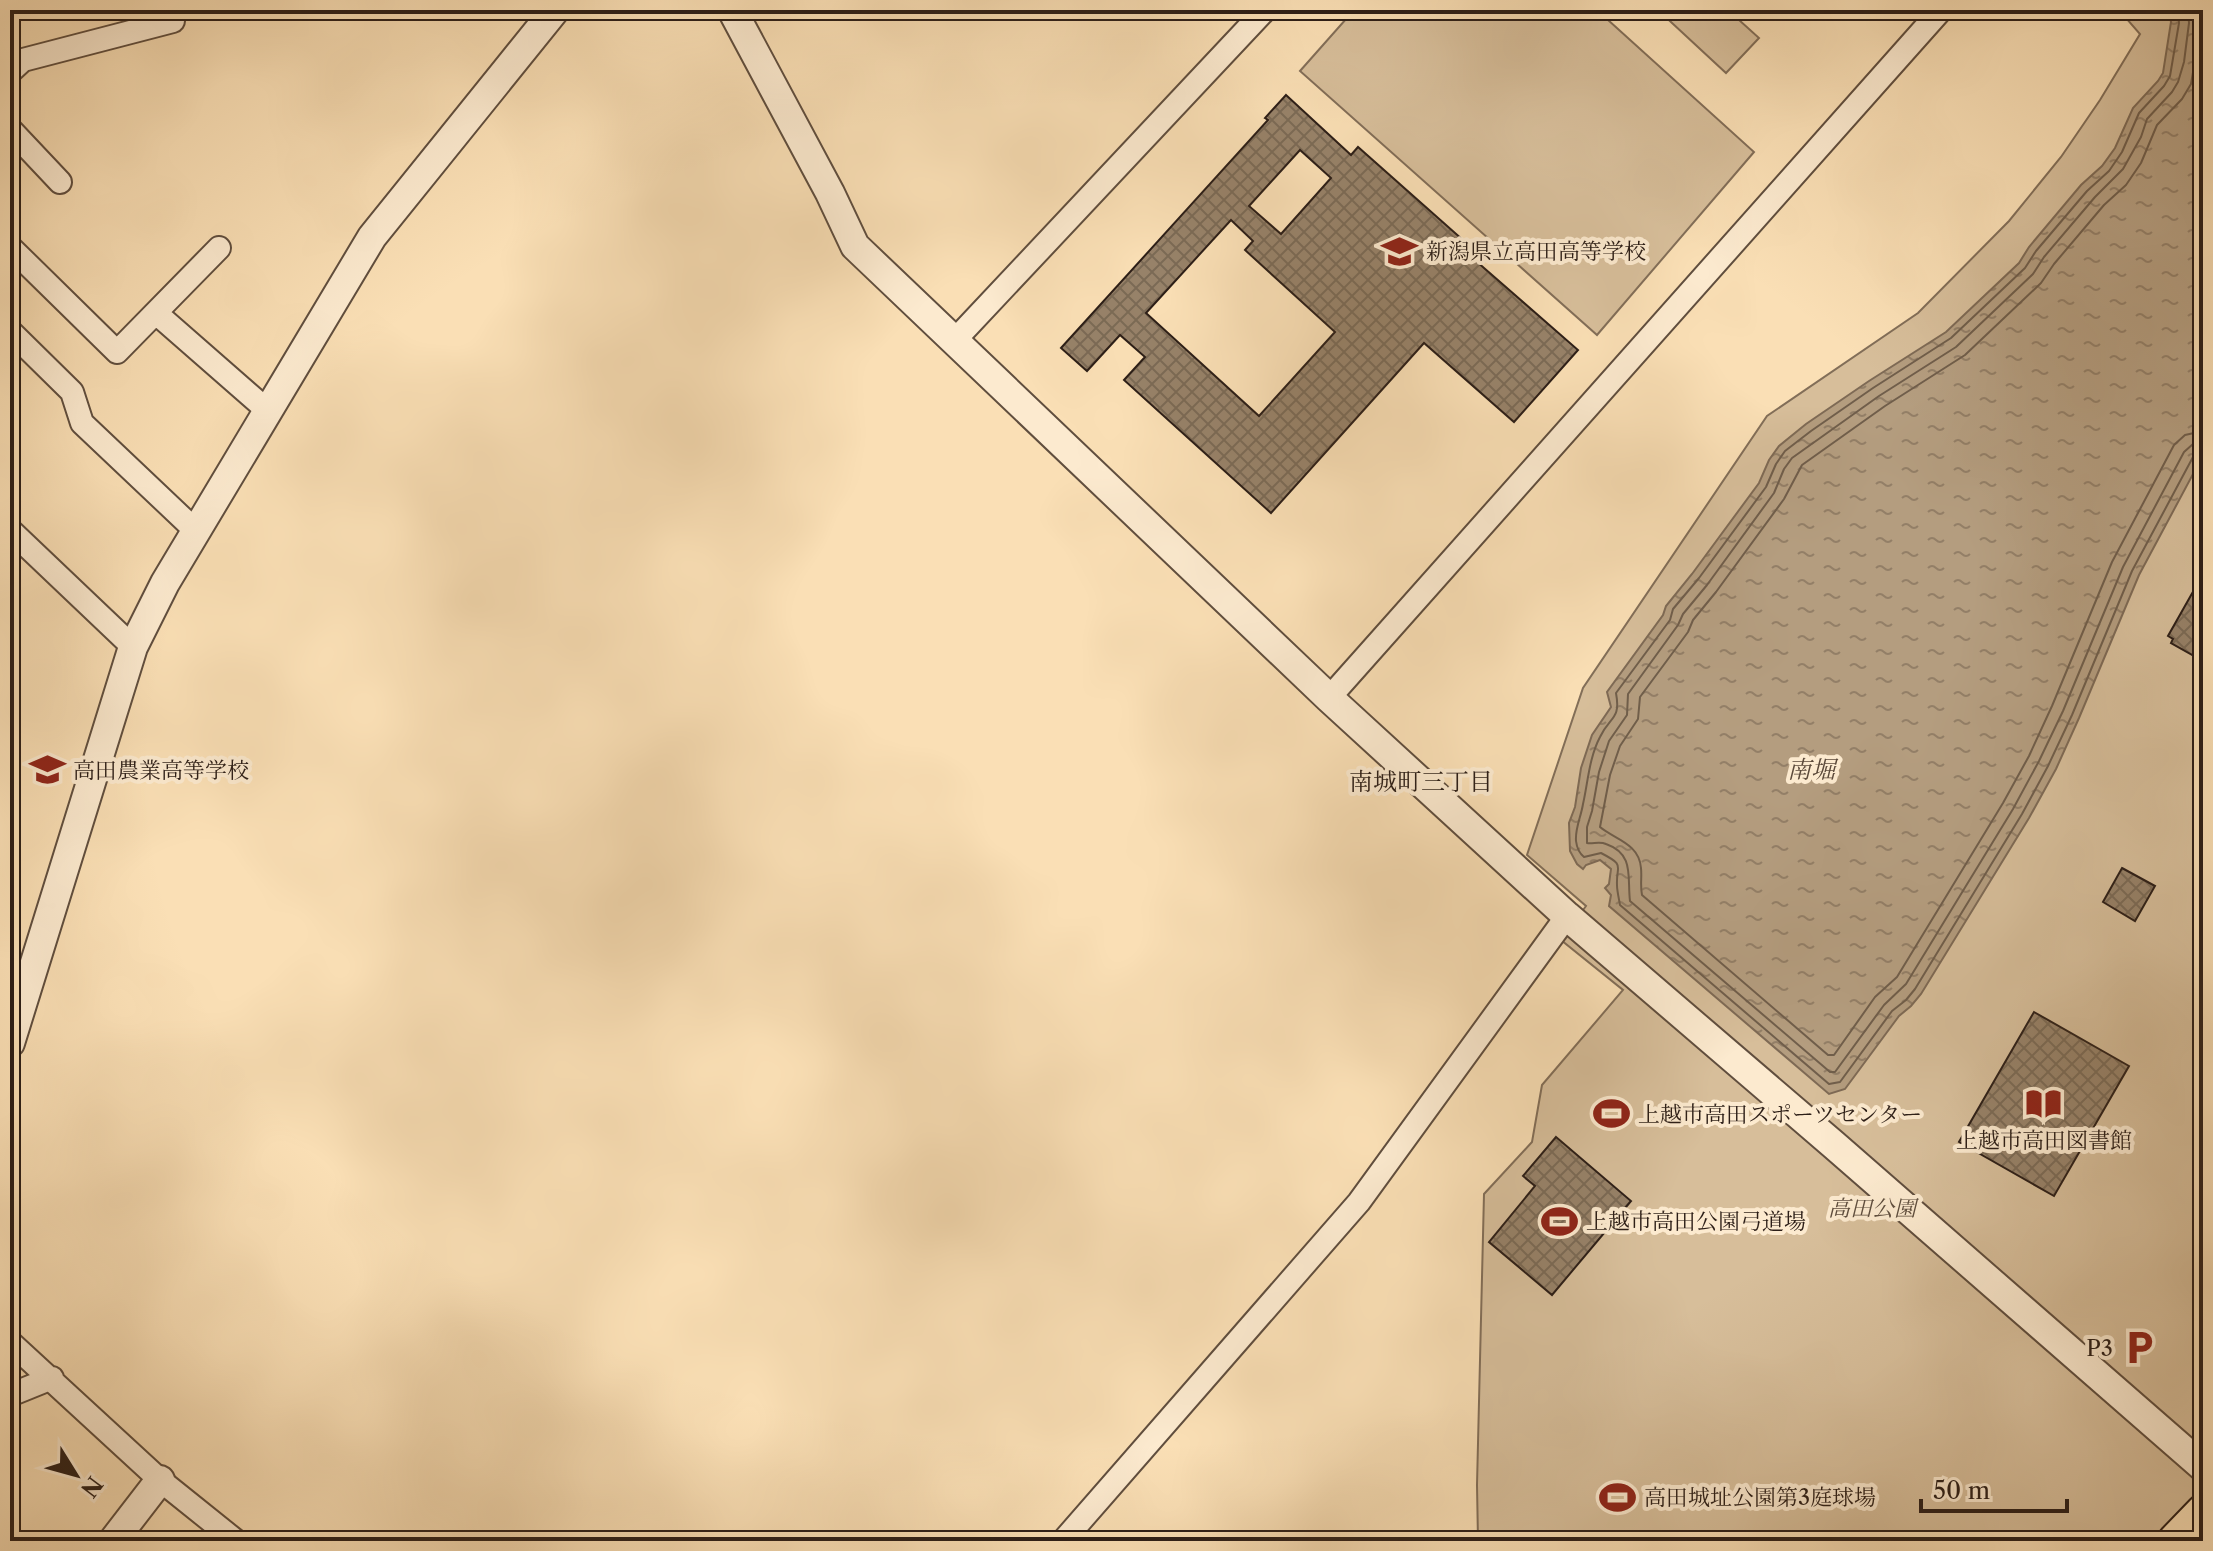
<svg xmlns="http://www.w3.org/2000/svg" width="2213" height="1551" viewBox="0 0 2213 1551" font-family="'Libre Caslon Text','Noto Serif JP',serif">
	<style>
		.green { fill: #d7be9a; stroke: #826e58; stroke-width: 2 }
		.water { fill: url(#water-ripples); stroke: #7e6a55; stroke-width: 2 }
		.lines { fill: none; stroke-linecap: round; stroke-linejoin: round }
		.shore { stroke: #705e4b; stroke-width: 2 }
		.building { fill: url(#building-cross-hatch); stroke: #2c1e17; stroke-width: 2; fill-rule: evenodd }
		.minor-casing { stroke: #604e3e; stroke-width: 26 }
		.tertiary-casing { stroke: #604e3e; stroke-width: 32 }
		.primary-casing { stroke: #2c1e17; stroke-width: 38 }
		.minor { stroke: #fceacf; stroke-width: 22 }
		.tertiary { stroke: #fceacf; stroke-width: 28 }
		.primary { stroke: #fadfb5; stroke-width: 34 }
		.labels { text-anchor: middle; stroke-width: 8; stroke-linejoin: round; paint-order: stroke }
		.poi-label { font-size: 22px; fill: #2c1e17; stroke: #fceacf; text-anchor: start }
		.park-label { font-size: 22px; font-style: italic; fill: #5f4e3e; stroke: #fceacf }
		.water-label { font-size: 24px; font-style: italic; fill: #5c4a3b; stroke: #fceacf }
		.neighbourhood-label { font-size: 24px; fill: #2c1e17; stroke: #fceacf }
	</style>
	<defs>
		<pattern id="water-ripples" width="26" height="14" patternUnits="userSpaceOnUse" patternTransform="scale(2)"><rect width="26" height="14" fill="#b49d7f"/><path d="M2 4q2-2 4 0t4 0M15 11q2-2 4 0t4 0" fill="none" stroke="#937f67"/></pattern>
		<pattern id="building-cross-hatch" width="8" height="8" patternUnits="userSpaceOnUse" patternTransform="scale(2)"><rect width="8" height="8" fill="#978269"/><path d="M0 0l8 8M0 8l8-8" fill="none" stroke="#7b6a55"/></pattern>
	</defs>
	<rect width="100%" height="100%" fill="#fadfb5"/>
	<filter id="stains"><feTurbulence type="fractalNoise" baseFrequency=".0025" numOctaves="4"/><feColorMatrix values="0 0 0 0 .2 0 0 0 0 .09 0 0 0 0 .02 0 0 0 .5 -.17"/></filter>
	<radialGradient id="worn" r=".72"><stop offset=".6" stop-color="#630" stop-opacity="0"/><stop offset="1" stop-color="#630" stop-opacity=".3"/></radialGradient>
	<!-- green -->
	<path class="green" d="M 1354,10 L 1597,10 L 1754,152 L 1597,335 L 1300,71 Z
		M 1658,10 L 1728,10 L 1759,38 L 1726,73 Z
		M 2119,10 L 2203,10 L 2203,1541 L 1478,1541 L 1477,1485 L 1484,1194 L 1532,1142 L 1542,1085 L 1623,990 L 1561,940 L 1586,906 L 1527,855 L 1583,688 L 1767,416 L 1918,313 L 2009,221 L 2061,157 L 2100,100 L 2140,34 Z"/>
	<!-- water -->
	<path class="water" d="M 2169,10 L 2203,10 L 2203,450 L 2200,461 L 2139,575 L 2079,718 L 2056,769 L 2029,818 L 1921,994 L 1911,1006 L 1899,1016 L 1845,1089 L 1829,1094 L 1609,906 L 1611,895 L 1605,888 L 1609,884 L 1611,869 L 1600,860 L 1586,865 L 1583,869 L 1577,864 L 1570,851 L 1569,823 L 1575,807 L 1581,768 L 1592,735 L 1611,707 L 1607,692 L 1663,615 L 1666,606 L 1692,574 L 1759,483 L 1769,460 L 1779,446 L 1806,424 L 1869,381 L 1946,332 L 2019,263 L 2029,247 L 2081,185 L 2102,166 L 2115,148 L 2133,108 L 2158,81 L 2163,73 L 2171,22 Z"/>
	<g class="lines">
		<!-- shore -->
		<path class="shore" d="M 2178,10 L 2179,23 L 2170,76 L 2164,86 L 2139,113 L 2122,152 L 2109,171 L 2087,191 L 2036,251 L 2025,268 L 1951,338 L 1873,388 L 1811,431 L 1785,451 L 1776,464 L 1766,487 L 1699,578 L 1673,609 L 1670,620 L 1616,693 C 1621,720 1610,716 1600,737 C 1589,758 1588,782 1583,804 C 1581,817 1575,828 1576,841 C 1577,849 1579,853 1584,857 L 1601,853 C 1626,866 1616,864 1617,885 C 1617,891 1619,899 1620,905 L 1829,1084 L 1840,1082 L 1892,1011 L 1906,1000 L 1915,989 L 2022,814 L 2048,766 L 2072,715 L 2132,571 L 2193,457 L 2197,453 L 2203,453
			M 2188,10 L 2189,23 L 2184,62 L 2178,82 L 2172,92 L 2147,119 L 2141,137 L 2123,169 L 2095,197 L 2044,257 L 2033,274 L 1956,347 L 1879,396 L 1792,458 L 1784,469 L 1774,493 L 1707,585 L 1683,614 L 1678,625 L 1628,694 L 1627,715 L 1609,741 L 1599,772 L 1592,811 L 1587,827 L 1587,843 C 1593,844 1600,841 1606,844 C 1635,854 1627,878 1630,901 L 1830,1072 L 1835,1072 L 1884,1005 L 1906,984 L 2013,809 L 2039,761 L 2063,711 L 2123,567 L 2184,452 L 2193,444 L 2203,443
			M 2200,10 L 2201,26 L 2191,84 L 2182,99 L 2157,125 L 2141,163 L 2126,185 L 2104,205 L 2054,264 L 2041,283 L 1965,355 L 1885,406 L 1802,465 L 1784,499 L 1716,592 L 1693,620 L 1688,632 L 1640,697 L 1638,719 L 1620,746 L 1610,775 L 1600,827 C 1614,839 1639,843 1641,868 C 1642,878 1640,885 1642,895 L 1828,1055 L 1834,1055 L 1875,997 L 1897,977 L 2003,803 L 2029,756 L 2052,706 L 2112,562 L 2174,445 L 2185,435 L 2203,431"/>
	</g>
	<!-- building -->
	<path class="building" d="M 1286,95 L 1351,155 L 1358,147 L 1481,256 L 1476,261 L 1578,350 L 1514,422 L 1424,343 L 1271,513 L 1124,380 L 1145,357 L 1120,335 L 1087,371 L 1061,348 L 1268,120 L 1265,118 ZM 1300,150 L 1331,178 L 1281,234 L 1249,206 ZM 1231,220 L 1253,241 L 1245,250 L 1335,332 L 1259,416 L 1146,313 Z
		M 2203,574 L 2203,661 L 2171,643 L 2173,639 L 2168,636 Z
		M 2122,868 L 2155,886 L 2135,921 L 2103,902 Z
		M 2034,1012 L 2129,1066 L 2054,1196 L 1959,1142 Z
		M 1556,1137 L 1631,1201 L 1552,1295 L 1489,1242 L 1535,1186 L 1523,1176 Z"/>
	<g class="lines">
		<defs>
			<path id="minor" d="M 10,72 L 23,60 L 173,21 L 172,10
				M 10,129 L 60,182
				M 10,247 L 117,352 L 219,248
				M 156,313 L 268,411
				M 10,331 L 72,392 L 82,423 L 196,531
				M 954,341 L 1265,10
				M 10,530 L 133,647
				M 1329,698 L 1941,10
				M 10,1342 L 160,1480 L 236,1541
				M 10,1395 L 52,1378
				M 1063,1541 L 1359,1202 L 1567,916"/>
			<path id="tertiary" d="M 732,10 L 830,193 L 855,246 L 1329,698 L 1567,916 L 1834,1145 L 2203,1467
				M 10,1043 L 133,647 L 165,583 L 372,237 L 555,10
				M 113,1541 L 160,1480"/>
			<path id="primary" d="M 2175,1541 L 2203,1512"/>
		</defs>
		<!-- minor casing -->
		<use href="#minor" class="minor-casing"/>
		<!-- tertiary casing -->
		<use href="#tertiary" class="tertiary-casing"/>
		<!-- primary casing -->
		<use href="#primary" class="primary-casing"/>
		<!-- minor -->
		<use href="#minor" class="minor"/>
		<!-- tertiary -->
		<use href="#tertiary" class="tertiary"/>
		<!-- primary -->
		<use href="#primary" class="primary"/>
	</g>
	<!-- icons -->
	<defs>
		<symbol id="school-bare" viewBox="-9 -9 18 18"><path d="M0-5L7-2L0 1L-7-2ZM-4 1L0 2.5L4 1V4Q0 6-4 4Z" fill="#8f2418" stroke="#fceacf" stroke-width="2.5" paint-order="stroke"/></symbol>
		<symbol id="library-bare" viewBox="-9 -9 18 18"><path d="M-6-4Q-3-5.5-.7-3.5V5Q-3 3-6 4ZM6-4Q3-5.5 .7-3.5V5Q3 3 6 4Z" fill="#8f2418" stroke="#fceacf" stroke-width="2.5" paint-order="stroke"/></symbol>
		<symbol id="stadium-bare" viewBox="-9 -9 18 18"><path d="M0-5a6.5 5 0 1 0 0 10a6.5 5 0 1 0 0-10ZM-3.5-1.8h7v3.6h-7Z" fill="#8f2418" stroke="#fceacf" stroke-width="2.5" paint-order="stroke"/></symbol>
		<symbol id="parking-bare" viewBox="-9 -9 18 18"><path d="M-3.5-5.5H1a3.5 3.5 0 0 1 0 7H-1V5.5H-3.5ZM-1-3.4V-.6H.8a1.4 1.4 0 0 0 0-2.8Z" fill="#8f2418" stroke="#fceacf" stroke-width="2.5" paint-order="stroke"/></symbol>
	</defs>
	<g fill-rule="evenodd">
		<use href="#school-bare" x="1374" y="226" width="51" height="51"/>
		<use href="#school-bare" x="22" y="744" width="51" height="51"/>
		<use href="#library-bare" x="2018" y="1078" width="51" height="51"/>
		<use href="#stadium-bare" x="1586" y="1088" width="51" height="51"/>
		<use href="#stadium-bare" x="1534" y="1196" width="51" height="51"/>
		<use href="#parking-bare" x="2114" y="1322" width="51" height="51"/>
		<use href="#stadium-bare" x="1592" y="1472" width="51" height="51"/>
	</g>
	<g class="labels">
		<!-- poi labels -->
		<g class="poi-label">
			<text x="1426" y="259">新潟県立高田高等学校</text>
			<text x="73" y="778">高田農業高等学校</text>
			<text x="1638" y="1122">上越市高田スポーツセンター</text>
			<text x="2044" y="1148" text-anchor="middle">上越市高田図書館</text>
			<text x="1586" y="1229">上越市高田公園弓道場</text>
			<text x="2113" y="1356" text-anchor="end">P3</text>
			<text x="1644" y="1505">高田城址公園第3庭球場</text>
		</g>
		<!-- park labels -->
		<g class="park-label">
			<text x="1872" y="1216">高田公園</text>
		</g>
		<!-- water labels -->
		<g class="water-label">
			<text x="1811" y="778">南堀</text>
		</g>
		<!-- neighbourhood labels -->
		<g class="neighbourhood-label">
			<text x="1421" y="790">南城町三丁目</text>
		</g>
	</g>
	<!-- margin -->
	<rect width="2213" height="1551" fill="none" stroke="#fadfb5" stroke-width="40"/>
	<rect x="12" y="12" width="2189" height="1527" fill="none" stroke="#2c1e17" stroke-width="4"/>
	<rect x="20" y="20" width="2173" height="1511" fill="none" stroke="#2c1e17" stroke-width="2"/>
	<!-- north arrow -->
	<g transform="translate(76 1475) rotate(127)" stroke="#fceacf" stroke-width="6" paint-order="stroke">
	<path d="M0-6L14 30L0 20L-14 30Z" fill="#2c1e17"/>
	<text y="-12" font-size="22" font-weight="bold" text-anchor="middle" fill="#2c1e17">N</text>
	</g>
	<!-- scale -->
	<path d="M1921 1499v12h146v-12" fill="none" stroke="#2c1e17" stroke-width="4"/>
	<text x="1933" y="1499" font-size="24" fill="#2c1e17" stroke="#fceacf" stroke-width="6" paint-order="stroke">50 m</text>
	<rect width="100%" height="100%" filter="url(#stains)"/>
	<rect width="100%" height="100%" fill="url(#worn)"/>
</svg>
